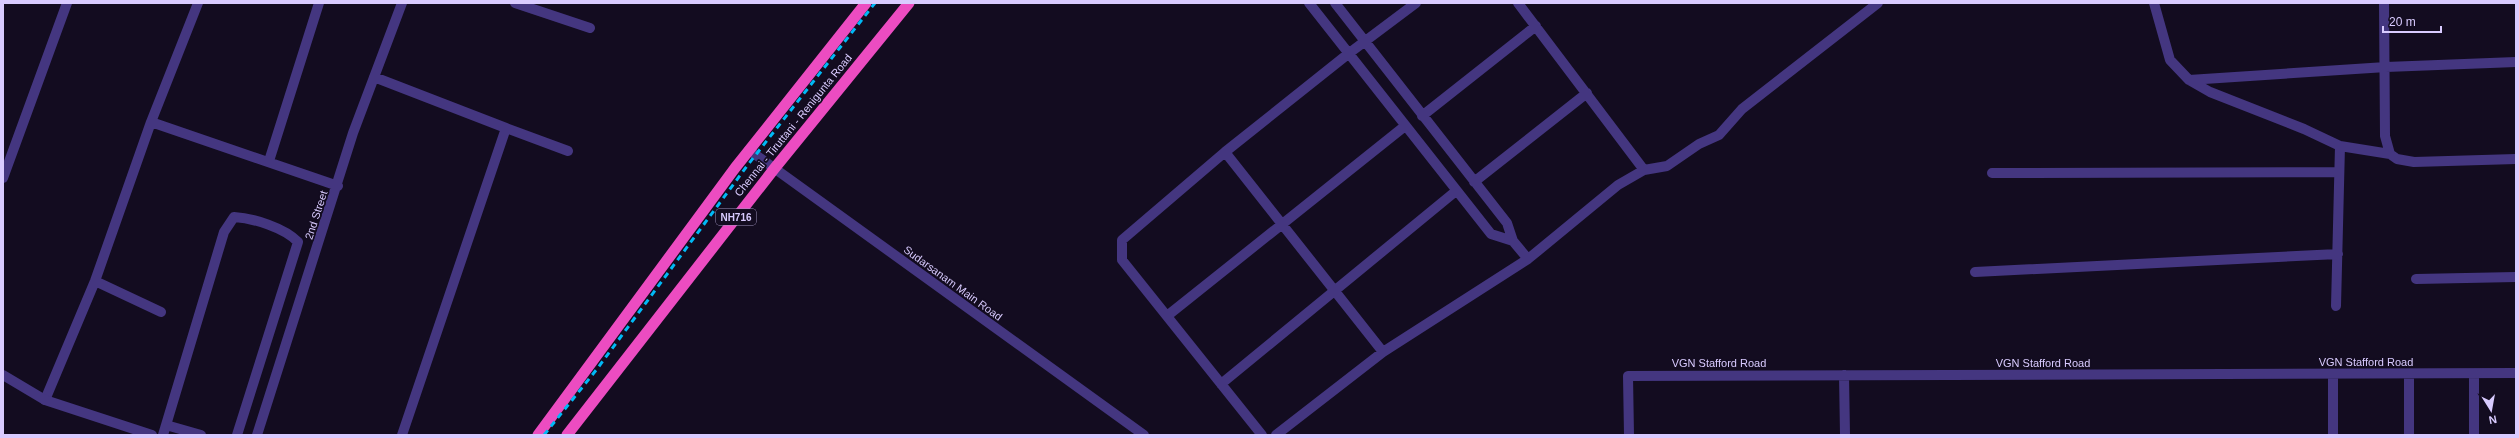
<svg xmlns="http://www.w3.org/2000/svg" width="2519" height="438" viewBox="0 0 2519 438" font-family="Helvetica,sans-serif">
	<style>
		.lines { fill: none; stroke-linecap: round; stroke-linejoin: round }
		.minor { stroke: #443680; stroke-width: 10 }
		.tertiary { stroke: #443680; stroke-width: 10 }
		.trunk { stroke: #ec4cc1; stroke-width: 11 }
		.rail { stroke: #00b9f6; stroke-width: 3; stroke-dasharray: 6 5; stroke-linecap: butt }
		.labels { text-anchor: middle; stroke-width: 3.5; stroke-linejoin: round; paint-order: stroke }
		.shield { fill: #130c20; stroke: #9e92bc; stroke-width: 1 }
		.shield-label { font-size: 10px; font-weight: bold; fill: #d9cbff }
		.street-label { font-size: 11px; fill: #d9cbff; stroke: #130c20 }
	</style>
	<rect width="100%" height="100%" fill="#130c20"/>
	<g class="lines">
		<!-- minor -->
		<path class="minor" d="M 515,3 L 590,28
			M 1309,3 L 1491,234 L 1513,241
			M 1335,3 L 1507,223 L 1513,241 L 1528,259
			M 1518,3 L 1644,170
			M 2154,3 L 2170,60 L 2189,80 L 2210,92 L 2304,129 L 2340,146 L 2390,154
			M 2384,3 L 2385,136 L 2390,154 L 2397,159 L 2414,162 L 2516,159
			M 374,77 L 506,128 L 402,435
			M 2189,80 L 2386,67 L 2516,62
			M 1422,116 L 1536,26
			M 151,122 L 338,186
			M 506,128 L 568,151
			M 749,150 L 1144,435
			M 1225,152 L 1383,352
			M 269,161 L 319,3
			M 1992,173 L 2339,172
			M 3,178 L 67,3
			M 1474,182 L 1587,93
			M 1975,272 L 2338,254
			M 2416,279 L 2516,277
			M 95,281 L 161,312
			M 2336,306 L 2340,146
			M 1167,316 L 1405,126
			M 2333,374 L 2333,435
			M 2474,374 L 2474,435
			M 1844,375 L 1845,435
			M 1221,384 L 1456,191
			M 45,400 L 95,281 L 151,122 L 198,3
			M 166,425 L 201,435
			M 163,435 L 224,232 L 234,217 C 253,218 285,228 298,242 L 237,435
			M 257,435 L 353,133 L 402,3
			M 1262,435 L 1122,260 L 1122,240 L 1225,152 L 1348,54 L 1416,3
			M 1276,435 L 1383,352 L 1528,259 L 1618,185 L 1644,170 L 1667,166 L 1699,144 L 1719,135 L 1742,109 L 1878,3
			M 1629,435 L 1628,376 L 2516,373
			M 2409,435 L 2409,374"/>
		<!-- tertiary -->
		<path class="tertiary" d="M 3,375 L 45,400 L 152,435"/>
		<!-- trunk -->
		<path class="trunk" d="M 538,435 L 735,168 L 866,3
			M 567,435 L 774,169 L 909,3"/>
		<!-- rail -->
		<path class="rail" d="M 544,435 L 597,369 L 747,166 L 875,3"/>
	</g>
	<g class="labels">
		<!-- shield labels -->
		<rect class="shield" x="716" y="209" width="40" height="16" rx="3"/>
		<g class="shield-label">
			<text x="736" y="221">NH716</text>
		</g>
		<!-- street labels -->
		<g class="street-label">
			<text transform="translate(793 125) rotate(-51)" y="4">Chennai - Tiruttani - Renigunta Road</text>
			<text transform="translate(316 215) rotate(-72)" y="4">2nd Street</text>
			<text transform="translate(953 283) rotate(36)" y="4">Sudarsanam Main Road</text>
			<text x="2366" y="366">VGN Stafford Road</text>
			<text x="1719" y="367">VGN Stafford Road</text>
			<text x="2043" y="367">VGN Stafford Road</text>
		</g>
	</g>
	<!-- border -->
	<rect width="2519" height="438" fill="none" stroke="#d9cbff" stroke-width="8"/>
	<!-- north arrow -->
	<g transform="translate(2491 410) rotate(169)" stroke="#130c20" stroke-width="3" paint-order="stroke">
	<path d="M0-3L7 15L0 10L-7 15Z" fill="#d9cbff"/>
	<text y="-6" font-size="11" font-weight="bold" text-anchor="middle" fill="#d9cbff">N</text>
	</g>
	<!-- scale -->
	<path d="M2383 26v6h58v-6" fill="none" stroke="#d9cbff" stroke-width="2"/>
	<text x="2389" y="26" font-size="12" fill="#d9cbff" stroke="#130c20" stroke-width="3" paint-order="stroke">20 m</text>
</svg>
